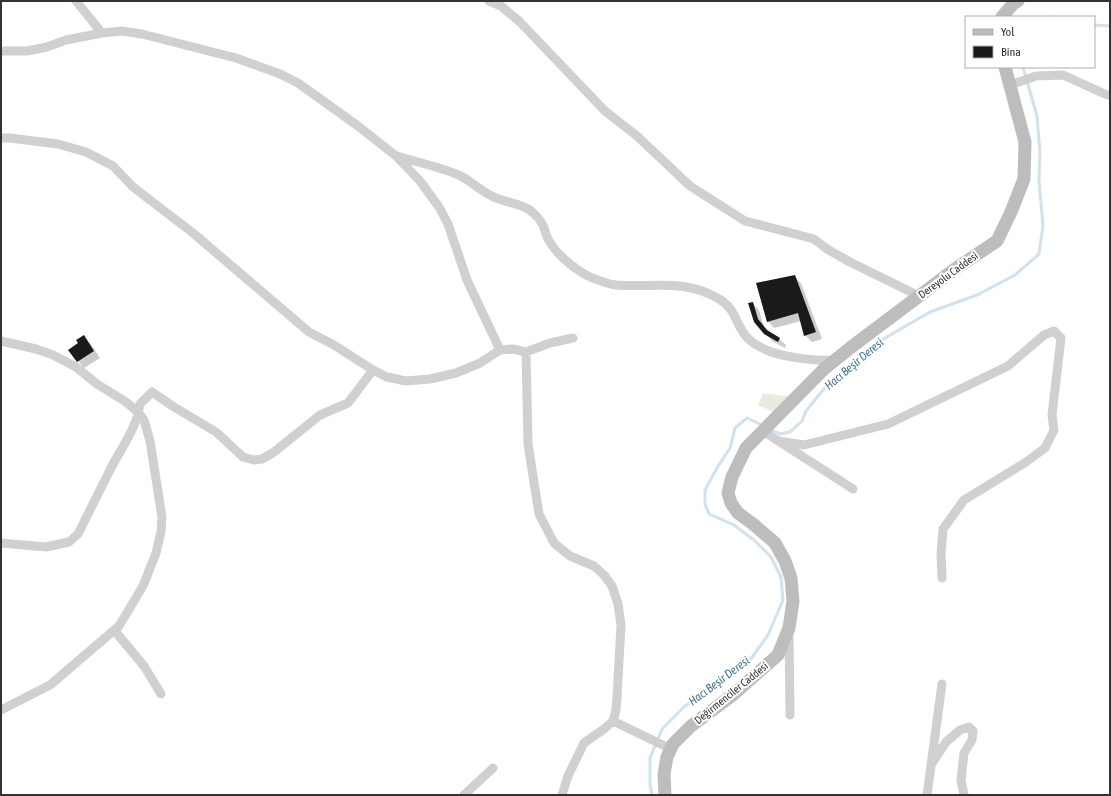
<svg xmlns="http://www.w3.org/2000/svg" width="1111" height="796" viewBox="0 0 1111 796" font-family="'Asap Condensed',sans-serif">
	<style>
		.green { fill: #e6ecdf }
		.shadow { fill: #0003 }
		.lines { fill: none; stroke-linecap: round; stroke-linejoin: round }
		.stream { stroke: #cfe2ee; stroke-width: 3 }
		.building { fill: #1a1a1a }
		.street { stroke: #d0d0d0; stroke-width: 9 }
		.secondary { stroke: #bdbdbd; stroke-width: 13 }
		.labels { text-anchor: middle; stroke-width: 4; stroke-linejoin: round; paint-order: stroke }
		.street-label { font-size: 11px; fill: #333; stroke: #fff }
		.water-label { font-size: 12px; font-style: italic; fill: #3f7597; stroke: #fff }
	</style>
	<rect width="100%" height="100%" fill="#fff"/>
	<!-- green -->
	<path class="green" d="M 763,393 L 792,397 L 776,413 L 758,405 Z"/>
	<!-- shadow -->
	<path class="shadow" d="M 794,276 L 801,283 L 822,339 L 812,342 L 805,335 L 801,321 L 774,328 L 768,321 Z
		M 752,303 L 759,310 L 764,327 L 769,333 L 779,339 L 786,345 L 785,348 L 772,341 L 760,328 Z
		M 83,337 L 90,343 L 100,358 L 84,368 L 69,350 L 80,344 Z"/>
	<g class="lines">
		<!-- stream -->
		<path class="stream" d="M 1053,17 L 1054,17
			M 1094,25 L 1110,26
			M 769,429 L 780,434 L 790,432 L 802,421 L 806,411 L 827,385 L 885,338 L 930,312 L 977,295 L 1015,275 L 1039,254 L 1043,226 L 1039,181 L 1040,152 L 1037,116 L 1023,67
			M 652,795 L 650,784 L 650,758 L 662,729 L 685,706 L 722,682 L 750,660 L 768,635 L 783,600 L 781,577 L 771,557 L 754,540 L 734,525 L 709,514 L 705,504 L 705,490 L 717,468 L 730,448 L 735,428 L 747,418 L 762,425"/>
	</g>
	<!-- building -->
	<path class="building" d="M 795,275 L 816,332 L 804,336 L 798,313 L 767,322 L 756,283 Z
		M 753,302 L 758,319 L 767,330 L 780,338 L 778,342 L 764,334 L 754,322 L 748,303 Z
		M 84,335 L 94,351 L 77,362 L 68,350 L 78,343 L 76,340 Z"/>
	<g class="lines">
		<!-- street -->
		<path class="street" d="M 76,1 L 102,33
			M 489,1 L 501,6 L 520,22 L 605,111 L 637,136 L 690,186 L 745,221 L 814,239 L 827,249 L 850,262 L 919,296
			M 1,51 L 27,51 L 47,47 L 66,40 L 102,33 L 122,31 L 142,34 L 236,58 L 280,74 L 298,83 L 358,126 L 396,156 L 420,181 L 439,207 L 448,224 L 467,280 L 500,350
			M 1010,85 L 1036,76 L 1063,75 L 1107,95 L 1110,95
			M 1,138 L 10,138 L 58,144 L 86,152 L 113,166 L 133,187 L 193,233 L 309,332 L 334,345 L 373,370
			M 397,156 C 416,162 444,168 461,176 C 472,182 482,192 494,197 C 504,202 523,204 531,211 C 534,214 539,218 541,222 C 545,227 545,234 548,239 C 556,254 574,269 590,277 C 598,280 607,284 616,285 C 652,288 685,278 719,299 C 735,308 735,322 745,335 C 762,357 810,361 836,360
			M 1,341 L 36,349 L 53,355 L 76,367 L 97,384 L 126,402 L 139,413 L 144,420 L 150,441 L 162,517 L 161,532 L 156,553 L 143,586 L 119,626 L 50,685 L 1,710
			M 526,352 L 528,444 L 539,514 L 554,543 L 570,556 L 594,566 L 604,575 L 612,586 L 618,604 L 621,625 L 617,697 L 616,710 L 613,721 L 604,729 L 584,743 L 568,776 L 562,795
			M 763,431 L 853,489
			M 778,441 L 804,445 L 888,424 L 1008,366 L 1044,335 L 1054,331 L 1061,338 L 1052,415 L 1054,430 L 1045,448 L 1026,462 L 964,500 L 943,529 L 941,554 L 942,578
			M 1,543 L 46,547 L 69,542 L 78,534 C 89,512 100,490 111,468 C 122,447 137,427 140,404 L 152,392 L 174,407 L 216,432 L 243,457 L 254,460 L 262,459 L 274,452 L 320,415 L 348,403 L 373,370 L 387,377 L 406,381 L 430,379 L 456,373 L 480,363 L 500,350 L 513,349 L 526,352 L 550,343 L 573,338
			M 114,630 L 144,666 L 161,694
			M 789,634 L 790,715
			M 613,721 L 671,749
			M 931,765 L 946,742 L 960,730 L 969,727 L 973,731 L 972,740 L 964,753 L 961,780 L 964,795
			M 464,795 L 493,768
			M 927,795 L 942,684"/>
		<!-- secondary -->
		<path class="secondary" d="M 1002,17 L 1013,4 L 1018,1
			M 665,795 L 664,774 L 667,757 L 673,744 L 691,726 L 734,694 L 778,655 L 789,628 L 793,601 L 791,578 L 785,561 L 775,543 L 753,524 L 738,513 L 731,503 L 728,493 L 732,477 L 746,448 L 824,369 L 850,348 L 955,269 L 997,241 L 1011,212 L 1024,179 L 1025,142 L 1005,67"/>
	</g>
	<g class="labels">
		<!-- street labels -->
		<g class="street-label">
			<text transform="translate(948 275) rotate(-36)" y="4">Dereyolu Caddesi</text>
			<text transform="translate(731 693) rotate(-39)" y="4">Değirmenciler Caddesi</text>
		</g>
		<!-- water labels -->
		<g class="water-label">
			<text transform="translate(854 364) rotate(-40)" y="4">Hacı Beşir Deresi</text>
			<text transform="translate(719 681) rotate(-37)" y="4">Hacı Beşir Deresi</text>
		</g>
	</g>
	<!-- border -->
	<rect width="1111" height="796" fill="none" stroke="#333333" stroke-width="4"/>
	<!-- legend -->
	<rect x="965" y="16" width="130" height="52" fill="#ffffff" stroke="#adadad"/>
	<rect x="973" y="29" width="20" height="6" fill="#bdbdbd" stroke="#adadad"/>
	<text x="1001" y="36" font-size="12" fill="#333333">Yol</text>
	<rect x="973" y="46" width="20" height="12" fill="#1a1a1a" stroke="#adadad"/>
	<text x="1001" y="56" font-size="12" fill="#333333">Bina</text>
</svg>
